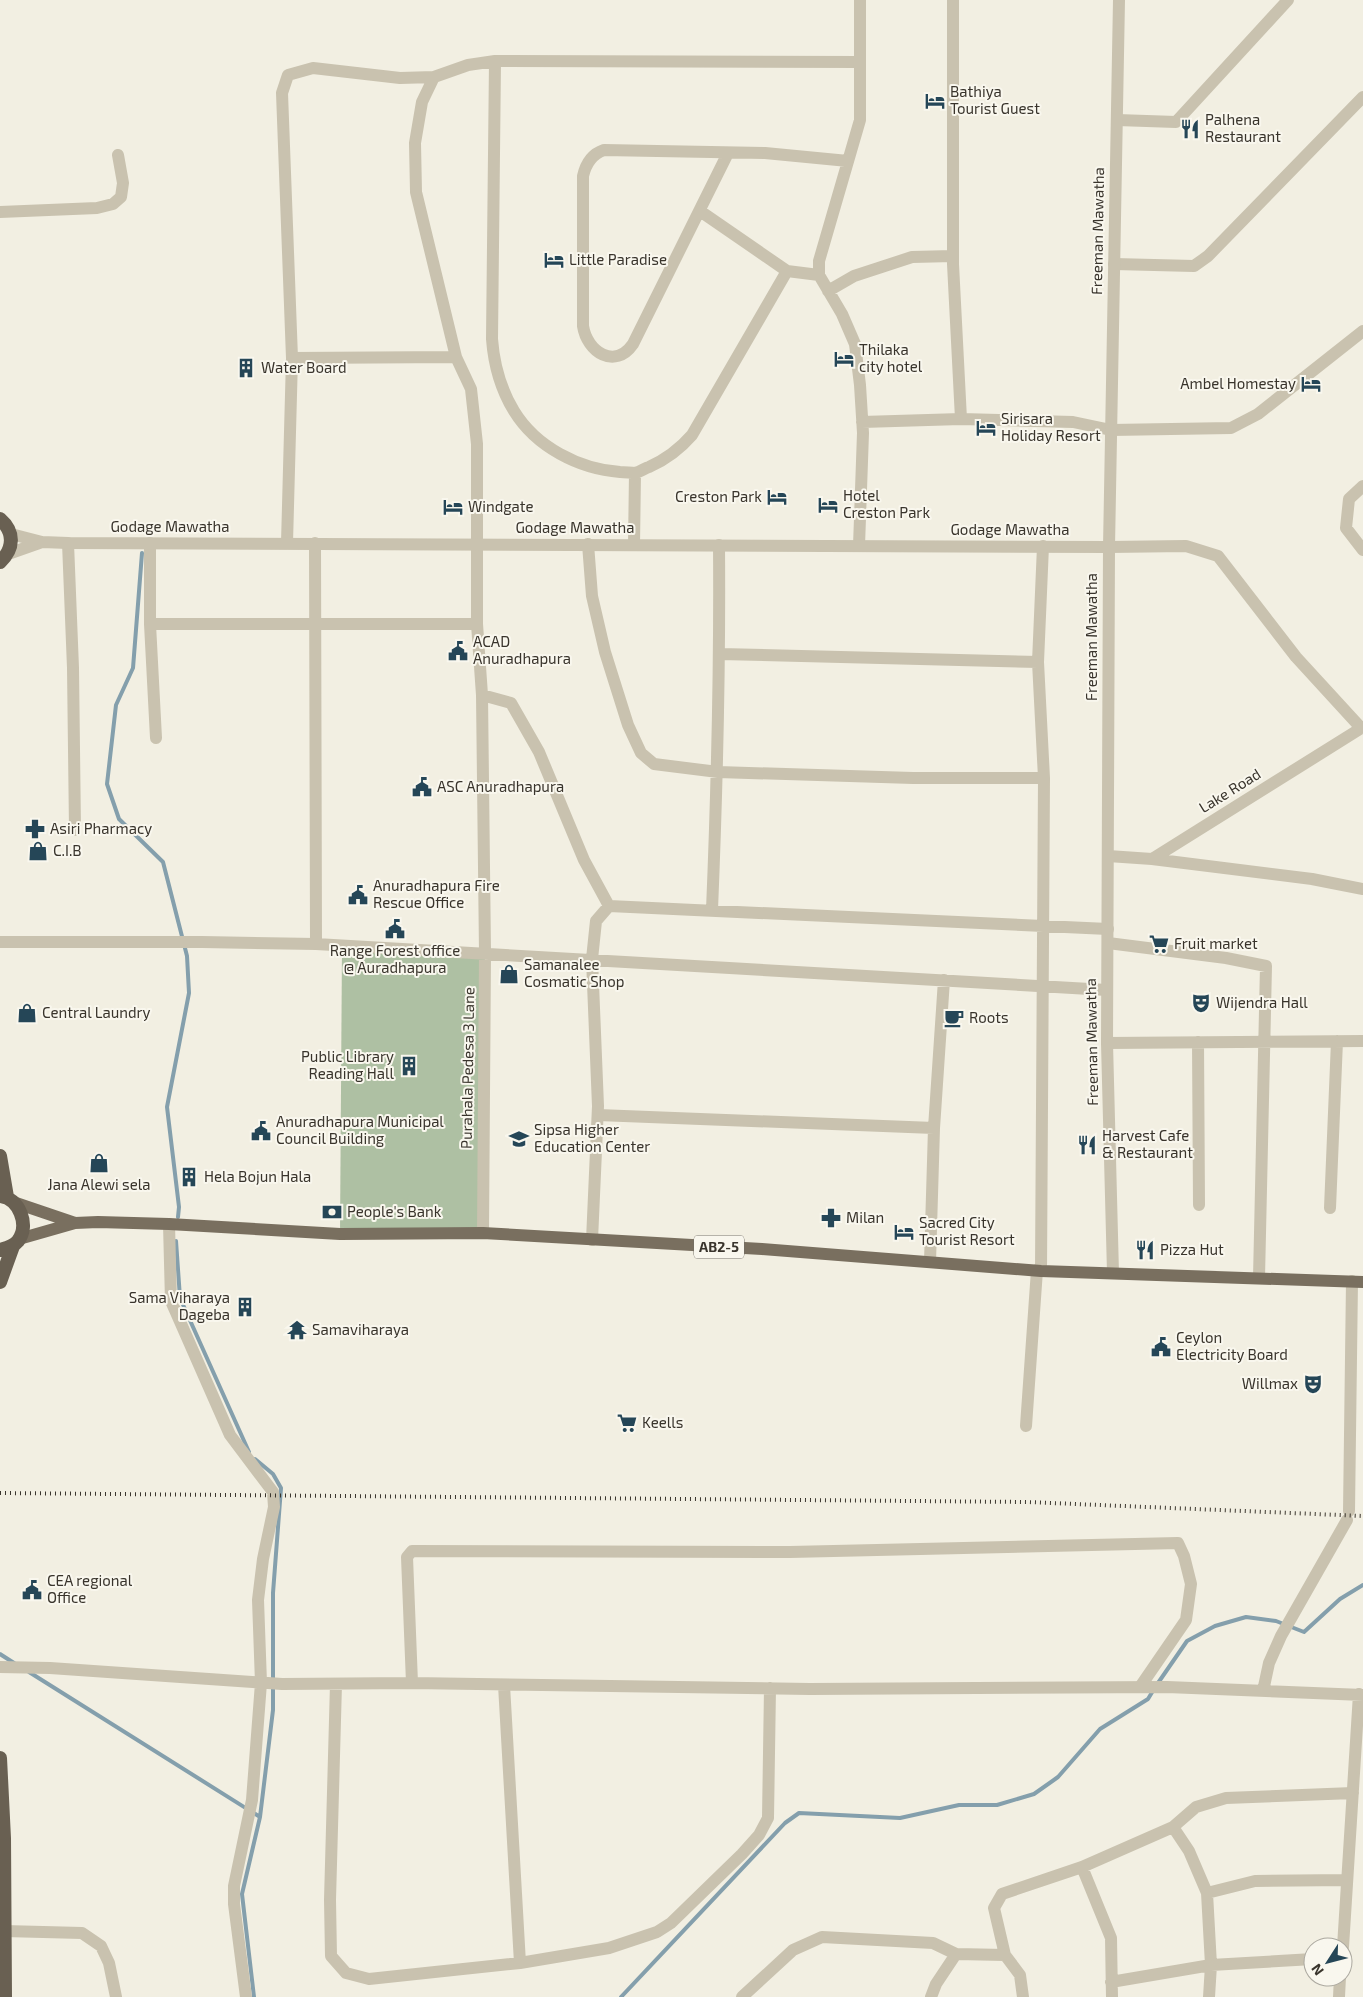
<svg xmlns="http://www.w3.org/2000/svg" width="1363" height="1997" viewBox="0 0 1363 1997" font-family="'Exo 2',sans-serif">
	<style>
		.green { fill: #aec0a3 }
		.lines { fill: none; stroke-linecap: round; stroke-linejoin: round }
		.stream { stroke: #849fac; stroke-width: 4 }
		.minor { stroke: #c9c2af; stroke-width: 12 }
		.tertiary { stroke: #c9c2af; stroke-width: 12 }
		.primary { stroke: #796f5f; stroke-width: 12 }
		.trunk { stroke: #696052; stroke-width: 14 }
		.rail { stroke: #39342c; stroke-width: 4; stroke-dasharray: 1 4; stroke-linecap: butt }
		.labels { text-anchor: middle; stroke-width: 4; stroke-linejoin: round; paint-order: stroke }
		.shield { fill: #f9f7ee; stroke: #736e66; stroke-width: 1 }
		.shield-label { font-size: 14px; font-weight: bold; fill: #39342c }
		.poi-label { font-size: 15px; fill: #39342c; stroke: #f9f7ee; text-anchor: start }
		.street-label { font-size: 15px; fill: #39342c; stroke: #f9f7ee }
	</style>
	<rect width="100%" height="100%" fill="#f2efe2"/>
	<!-- green -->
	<path class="green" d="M 342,946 L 485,953 L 483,1233 L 340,1234 Z"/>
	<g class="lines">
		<!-- stream -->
		<path class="stream" d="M 142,553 L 133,668 L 116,705 L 107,784 L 119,819 L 163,862 L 187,956 L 189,993 L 167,1107 L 179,1207 L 178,1217
			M 176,1241 L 180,1298 L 249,1452
			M 0,1654 L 14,1663
			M 29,1672 L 260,1817
			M 1158,1683 L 1187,1641 L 1215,1626 L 1246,1617 L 1276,1621 L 1304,1632 L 1340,1599 L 1363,1585
			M 254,1997 L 242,1894 L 260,1817 L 273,1710 L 273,1593 L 281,1488 L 273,1474 L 255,1459
			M 621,1997 L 785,1823 L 799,1813 L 900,1818 L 959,1805 L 997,1805 L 1034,1794 L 1058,1777 L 1100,1729 L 1148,1699 L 1154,1689"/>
		<!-- minor -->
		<path class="minor" d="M 953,0 L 953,264 L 961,419
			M 495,61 L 492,339 C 494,366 500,388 514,411 C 536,447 579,469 620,472 C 625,472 631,473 635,473 C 640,472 645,468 649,467 C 667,459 679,450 692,435 L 787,271
			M 1117,120 L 1176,122 L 1288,0
			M 728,153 L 633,344 C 615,370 587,352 583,326 L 583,176 C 586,163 592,154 604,150 L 765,153 L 848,161
			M 700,211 L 787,271 L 819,275
			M 0,212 L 97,208 L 113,204 L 121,197 L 123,183 L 118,155
			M 1114,264 L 1194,266 L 1208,256 L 1363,97
			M 828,291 L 854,276 L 912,257 L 953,256
			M 292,358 L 456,357
			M 862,422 L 961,419 L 1073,422 L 1111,430 L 1231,428 L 1258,414 L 1363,331
			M 1363,486 L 1349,499 L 1346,528 L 1363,550
			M 68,543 L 73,668 L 75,830
			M 150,543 L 150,624 L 156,738
			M 287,543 L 292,358 L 282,93 L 288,75 L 313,68 L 400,78 L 434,77
			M 315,543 L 316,944
			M 588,544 L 592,596 L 605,652 L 628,725 L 641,753 L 654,764 L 718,772 L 913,778 L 1044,778
			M 634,545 L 635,473
			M 859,546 L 863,433 L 860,385 L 855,344 L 842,314 L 819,275 L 819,261 L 860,120 L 860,0
			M 1109,547 L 1186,546 L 1218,556 L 1296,657 L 1361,728
			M 150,624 L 477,624
			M 720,654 L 1038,662
			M 482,695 L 511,703 L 539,752 L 584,860 L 609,906
			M 1108,856 L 1152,859 L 1363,727
			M 1152,859 L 1312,879 L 1363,889
			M 712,910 C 717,788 720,667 719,545
			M 0,942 L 202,942 L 316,944 L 1107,990
			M 1108,943 L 1226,958 L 1266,966 L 1259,1278
			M 1198,1042 L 1199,1205
			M 1107,1043 L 1363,1041
			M 598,1115 L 934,1128
			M 1330,1208 L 1337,1041
			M 169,1224 L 171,1301 L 230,1435 L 273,1492 L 274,1507 L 263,1559 L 258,1600 L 261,1683 L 252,1800 L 234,1886 L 234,1904 L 246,1997
			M 483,1233 L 485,953 L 482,695 L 477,624 L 477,444 L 471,389 L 456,357 L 416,192 L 415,143 L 422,102 L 434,77 L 468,65 L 495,61 L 860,62
			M 592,1240 L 598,1106 L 592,959 L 596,921 L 609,906 L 1108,929
			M 930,1262 L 934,1128 L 944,980
			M 1041,1271 L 1044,778 L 1038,662 L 1043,546
			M 1026,1426 L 1037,1270
			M 1349,1511 L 1352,1281
			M 0,1667 L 50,1668 L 282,1684 L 412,1683 L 810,1689 L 1167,1687 L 1363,1695
			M 412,1683 L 407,1557 L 412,1551 L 790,1552 L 1178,1543 L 1184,1556 L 1191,1584 L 1186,1620 L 1140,1687
			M 336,1684 L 330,1900 L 331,1956 L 346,1973 L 369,1979 L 520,1963 L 609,1948 L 657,1932 L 671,1923 L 742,1854 L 759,1835 L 768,1818 L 770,1688
			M 504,1685 L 520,1963
			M 1263,1691 L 1269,1663 L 1281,1636 L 1347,1520
			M 1173,1827 L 1189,1851 L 1207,1893 L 1211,1965 L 1209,1997
			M 1082,1867 L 1111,1938 L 1112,1997
			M 1207,1893 L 1255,1881 L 1347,1880
			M 4,1931 L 82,1933 L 101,1946 L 109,1963 L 116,1997
			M 1343,1947 L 1359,1694
			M 1005,1955 L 1020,1975 L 1023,1997
			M 1111,1982 L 1211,1965 L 1313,1959
			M 742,1997 L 793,1950 L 822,1937 L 933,1943 L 956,1954 L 1005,1955 L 994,1908 L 1002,1894 L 1082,1867 L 1173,1827 L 1196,1807 L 1226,1798 L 1353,1793
			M 931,1997 L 936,1984 L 956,1954
			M 1339,1997 L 1340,1977"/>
		<!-- tertiary -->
		<path class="tertiary" d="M 11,534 L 42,542 L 68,543 L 1109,547
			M 8,554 L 42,542
			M 1113,1273 L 1107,1043 L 1109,547 L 1119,0"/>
		<!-- primary -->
		<path class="primary" d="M 16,1203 L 75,1223
			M 19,1239 L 75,1223 L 98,1222 L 169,1224 L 340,1234 L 483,1233 L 762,1249 L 1041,1271 L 1363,1282"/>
		<!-- trunk -->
		<path class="trunk" d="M 0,519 C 15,532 14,549 0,562
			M 0,1156 L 7,1197
			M 0,1196 C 19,1198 30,1225 18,1241 C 13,1247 7,1248 0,1250
			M 0,1282 L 13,1246
			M 0,1758 L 4,1838 L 5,1997"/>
		<!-- rail -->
		<path class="rail" d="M 0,1493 L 1027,1502 L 1363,1516"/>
	</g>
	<!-- icons -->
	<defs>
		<symbol id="hotel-bare" viewBox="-9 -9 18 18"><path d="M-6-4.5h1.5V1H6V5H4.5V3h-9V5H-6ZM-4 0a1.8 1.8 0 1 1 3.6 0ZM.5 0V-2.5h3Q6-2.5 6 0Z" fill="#254657" stroke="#f9f7ee" stroke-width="2.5" paint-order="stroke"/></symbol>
		<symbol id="restaurant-bare" viewBox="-9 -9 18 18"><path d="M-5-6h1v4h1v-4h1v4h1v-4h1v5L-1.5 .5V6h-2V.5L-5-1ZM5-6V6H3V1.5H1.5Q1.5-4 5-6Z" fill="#254657" stroke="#f9f7ee" stroke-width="2.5" paint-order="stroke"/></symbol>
		<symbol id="building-bare" viewBox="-9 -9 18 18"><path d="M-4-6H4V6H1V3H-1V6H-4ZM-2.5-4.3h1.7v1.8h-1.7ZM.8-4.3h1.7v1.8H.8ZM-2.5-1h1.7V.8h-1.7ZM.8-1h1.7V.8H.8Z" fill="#254657" stroke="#f9f7ee" stroke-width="2.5" paint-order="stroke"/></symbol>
		<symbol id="civic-bare" viewBox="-9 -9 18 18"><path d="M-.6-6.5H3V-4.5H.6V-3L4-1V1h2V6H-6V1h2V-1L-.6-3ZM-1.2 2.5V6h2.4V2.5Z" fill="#254657" stroke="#f9f7ee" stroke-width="2.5" paint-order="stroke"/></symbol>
		<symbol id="pharmacy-bare" viewBox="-9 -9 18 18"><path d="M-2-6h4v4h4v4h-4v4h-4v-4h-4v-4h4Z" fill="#254657" stroke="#f9f7ee" stroke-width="2.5" paint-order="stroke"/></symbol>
		<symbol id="shop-bare" viewBox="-9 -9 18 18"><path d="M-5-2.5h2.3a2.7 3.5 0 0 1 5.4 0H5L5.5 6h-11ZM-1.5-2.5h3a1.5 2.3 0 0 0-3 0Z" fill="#254657" stroke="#f9f7ee" stroke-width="2.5" paint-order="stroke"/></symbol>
		<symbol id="supermarket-bare" viewBox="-9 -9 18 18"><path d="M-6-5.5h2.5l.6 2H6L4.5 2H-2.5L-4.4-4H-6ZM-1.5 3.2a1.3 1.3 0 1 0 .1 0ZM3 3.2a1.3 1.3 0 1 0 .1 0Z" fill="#254657" stroke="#f9f7ee" stroke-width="2.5" paint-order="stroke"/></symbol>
		<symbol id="theatre-bare" viewBox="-9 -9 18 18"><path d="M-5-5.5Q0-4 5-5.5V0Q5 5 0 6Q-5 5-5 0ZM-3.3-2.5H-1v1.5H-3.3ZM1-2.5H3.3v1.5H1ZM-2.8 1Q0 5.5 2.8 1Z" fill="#254657" stroke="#f9f7ee" stroke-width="2.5" paint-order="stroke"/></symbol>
		<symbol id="cafe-bare" viewBox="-9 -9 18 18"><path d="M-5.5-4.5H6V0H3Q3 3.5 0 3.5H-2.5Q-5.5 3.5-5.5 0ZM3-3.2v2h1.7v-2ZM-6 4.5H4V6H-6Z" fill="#254657" stroke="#f9f7ee" stroke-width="2.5" paint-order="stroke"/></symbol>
		<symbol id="university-bare" viewBox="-9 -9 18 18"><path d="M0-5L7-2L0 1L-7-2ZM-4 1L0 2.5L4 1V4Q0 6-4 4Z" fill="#254657" stroke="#f9f7ee" stroke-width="2.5" paint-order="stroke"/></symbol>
		<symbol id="bank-bare" viewBox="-9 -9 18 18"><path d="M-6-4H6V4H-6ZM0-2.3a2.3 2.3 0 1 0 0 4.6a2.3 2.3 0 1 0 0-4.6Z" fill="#254657" stroke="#f9f7ee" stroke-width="2.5" paint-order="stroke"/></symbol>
		<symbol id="temple-bare" viewBox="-9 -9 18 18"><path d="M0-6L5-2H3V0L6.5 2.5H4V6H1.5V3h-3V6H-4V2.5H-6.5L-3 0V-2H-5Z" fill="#254657" stroke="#f9f7ee" stroke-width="2.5" paint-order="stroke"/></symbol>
	</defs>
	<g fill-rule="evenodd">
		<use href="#hotel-bare" x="921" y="87" width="28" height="28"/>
		<use href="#restaurant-bare" x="1176" y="115" width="28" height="28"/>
		<use href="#hotel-bare" x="540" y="246" width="28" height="28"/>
		<use href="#hotel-bare" x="830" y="345" width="28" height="28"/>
		<use href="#building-bare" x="232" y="354" width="28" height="28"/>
		<use href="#hotel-bare" x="1297" y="370" width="28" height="28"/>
		<use href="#hotel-bare" x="972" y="414" width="28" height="28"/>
		<use href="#hotel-bare" x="763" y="483" width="28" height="28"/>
		<use href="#hotel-bare" x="814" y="491" width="28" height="28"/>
		<use href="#hotel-bare" x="439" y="493" width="28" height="28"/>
		<use href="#civic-bare" x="444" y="637" width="28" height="28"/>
		<use href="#civic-bare" x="408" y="773" width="28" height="28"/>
		<use href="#pharmacy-bare" x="21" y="815" width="28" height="28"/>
		<use href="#shop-bare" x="24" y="837" width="28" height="28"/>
		<use href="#civic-bare" x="344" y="881" width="28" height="28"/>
		<use href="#civic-bare" x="381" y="915" width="28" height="28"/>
		<use href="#supermarket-bare" x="1145" y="930" width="28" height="28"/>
		<use href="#shop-bare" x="495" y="960" width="28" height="28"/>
		<use href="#theatre-bare" x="1187" y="989" width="28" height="28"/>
		<use href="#shop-bare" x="13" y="999" width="28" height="28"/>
		<use href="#cafe-bare" x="940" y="1004" width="28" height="28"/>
		<use href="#building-bare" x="395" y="1052" width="28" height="28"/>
		<use href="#civic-bare" x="247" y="1117" width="28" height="28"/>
		<use href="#university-bare" x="505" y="1125" width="28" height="28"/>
		<use href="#restaurant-bare" x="1073" y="1131" width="28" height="28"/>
		<use href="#shop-bare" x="85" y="1149" width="28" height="28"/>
		<use href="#building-bare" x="175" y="1163" width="28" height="28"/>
		<use href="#bank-bare" x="318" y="1198" width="28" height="28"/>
		<use href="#pharmacy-bare" x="817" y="1204" width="28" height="28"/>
		<use href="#hotel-bare" x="890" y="1218" width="28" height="28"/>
		<use href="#restaurant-bare" x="1131" y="1236" width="28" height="28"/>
		<use href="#building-bare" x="231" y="1293" width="28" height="28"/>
		<use href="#temple-bare" x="283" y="1316" width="28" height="28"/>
		<use href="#civic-bare" x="1147" y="1333" width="28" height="28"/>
		<use href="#theatre-bare" x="1299" y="1370" width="28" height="28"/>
		<use href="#supermarket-bare" x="613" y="1409" width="28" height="28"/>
		<use href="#civic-bare" x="18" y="1576" width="28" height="28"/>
	</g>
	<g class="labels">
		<!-- shield labels -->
		<rect class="shield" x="694" y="1235.5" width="50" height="23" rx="4"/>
		<g class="shield-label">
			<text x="719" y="1252">AB2-5</text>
		</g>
		<!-- poi labels -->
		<g class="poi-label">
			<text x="950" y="97">Bathiya<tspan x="950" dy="17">Tourist Guest</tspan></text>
			<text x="1205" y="125">Palhena<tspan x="1205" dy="17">Restaurant</tspan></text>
			<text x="569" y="265">Little Paradise</text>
			<text x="859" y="355">Thilaka<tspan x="859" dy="17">city hotel</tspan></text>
			<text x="261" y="373">Water Board</text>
			<text x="1296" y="389" text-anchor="end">Ambel Homestay</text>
			<text x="1001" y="424">Sirisara<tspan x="1001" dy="17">Holiday Resort</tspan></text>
			<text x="843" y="501">Hotel<tspan x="843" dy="17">Creston Park</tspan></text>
			<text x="762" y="502" text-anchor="end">Creston Park</text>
			<text x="468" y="512">Windgate</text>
			<text x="473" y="647">ACAD<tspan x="473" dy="17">Anuradhapura</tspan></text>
			<text x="437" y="792">ASC Anuradhapura</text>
			<text x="50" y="834">Asiri Pharmacy</text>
			<text x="53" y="856">C.I.B</text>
			<text x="373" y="891">Anuradhapura Fire<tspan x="373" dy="17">Rescue Office</tspan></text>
			<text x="1174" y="949">Fruit market</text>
			<text x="395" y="956" text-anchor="middle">Range Forest office<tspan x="395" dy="17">@ Auradhapura</tspan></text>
			<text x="524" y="970">Samanalee<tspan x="524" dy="17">Cosmatic Shop</tspan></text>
			<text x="1216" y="1008">Wijendra Hall</text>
			<text x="42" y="1018">Central Laundry</text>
			<text x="969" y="1023">Roots</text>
			<text x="394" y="1062" text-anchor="end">Public Library<tspan x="394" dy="17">Reading Hall</tspan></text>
			<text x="276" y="1127">Anuradhapura Municipal<tspan x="276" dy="17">Council Building</tspan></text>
			<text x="534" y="1135">Sipsa Higher<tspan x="534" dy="17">Education Center</tspan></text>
			<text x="1102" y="1141">Harvest Cafe<tspan x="1102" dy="17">&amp; Restaurant</tspan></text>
			<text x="204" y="1182">Hela Bojun Hala</text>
			<text x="99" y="1190" text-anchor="middle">Jana Alewi sela</text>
			<text x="347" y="1217">People's Bank</text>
			<text x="846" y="1223">Milan</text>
			<text x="919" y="1228">Sacred City<tspan x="919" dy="17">Tourist Resort</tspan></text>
			<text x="1160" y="1255">Pizza Hut</text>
			<text x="230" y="1303" text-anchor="end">Sama Viharaya<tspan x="230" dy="17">Dageba</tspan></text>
			<text x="312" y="1335">Samaviharaya</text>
			<text x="1176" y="1343">Ceylon<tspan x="1176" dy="17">Electricity Board</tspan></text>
			<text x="1298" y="1389" text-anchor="end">Willmax</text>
			<text x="642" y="1428">Keells</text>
			<text x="47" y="1586">CEA regional<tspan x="47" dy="17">Office</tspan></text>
		</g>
		<!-- street labels -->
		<g class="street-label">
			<text transform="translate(1098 231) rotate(-89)" y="5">Freeman Mawatha</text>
			<text x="170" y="532">Godage Mawatha</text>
			<text x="575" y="533">Godage Mawatha</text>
			<text x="1010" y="535">Godage Mawatha</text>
			<text transform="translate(1092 637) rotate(-90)" y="5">Freeman Mawatha</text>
			<text transform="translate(1230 791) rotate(-32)" y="5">Lake Road</text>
			<text transform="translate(1092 1042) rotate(-91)" y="5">Freeman Mawatha</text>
			<text transform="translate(468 1068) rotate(-89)" y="5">Purahala Pedesa 3 Lane</text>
		</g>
	</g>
	<!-- north arrow -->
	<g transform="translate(1328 1962) rotate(234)"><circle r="24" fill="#f9f7ee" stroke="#aca9a0"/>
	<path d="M0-4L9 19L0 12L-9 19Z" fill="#254657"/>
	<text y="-8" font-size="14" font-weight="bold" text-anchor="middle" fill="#39342c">N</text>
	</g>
</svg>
